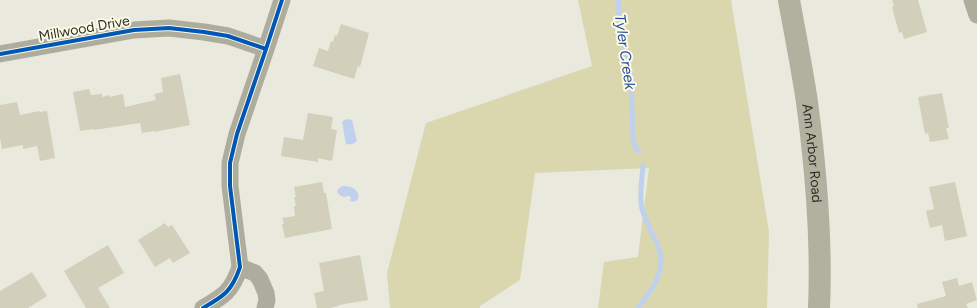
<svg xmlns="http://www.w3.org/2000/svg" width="977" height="308" viewBox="0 0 977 308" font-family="Figtree,sans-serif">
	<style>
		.green { fill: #dad7af }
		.water { fill: #c0d1ed }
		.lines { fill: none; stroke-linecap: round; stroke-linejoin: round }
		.stream { stroke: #c0d1ed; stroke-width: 5 }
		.building { fill: #d2d0ba }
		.minor { stroke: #aead9d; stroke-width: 17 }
		.major { stroke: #b2b09f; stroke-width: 22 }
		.cycleway-casing { stroke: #fcfae6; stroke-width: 6 }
		.cycleway { stroke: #0057b8; stroke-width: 4 }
		.labels { text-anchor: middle; stroke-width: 4; stroke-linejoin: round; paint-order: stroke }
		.street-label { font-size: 14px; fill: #2e2e26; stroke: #fcfae6 }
		.water-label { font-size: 15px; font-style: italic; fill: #234fa3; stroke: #fcfae6 }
	</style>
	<rect width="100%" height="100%" fill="#e9e9de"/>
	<!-- green -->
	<path class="green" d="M 578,0 L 731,0 L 769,232 L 767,308 L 598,308 L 604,262 L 638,257 L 649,168 L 535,173 L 520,280 L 480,306 L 480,308 L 390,308 L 387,273 L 426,123 L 592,66 Z"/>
	<!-- water -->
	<path class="water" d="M 346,119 L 352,120 L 357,141 C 354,144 350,145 346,144 L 342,122 Z
		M 342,186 C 363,185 362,205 350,201 L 351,198 L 349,196 L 346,196 L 346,197 C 342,197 339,195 337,192 L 338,189 Z"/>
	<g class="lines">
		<!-- stream -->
		<path class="stream" d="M 618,0 L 620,26 L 631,78 L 633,139 L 636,149 L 639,151
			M 638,308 C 650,292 667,271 659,249 C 654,235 646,223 642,209 C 639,196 642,179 643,166"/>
	</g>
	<!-- building -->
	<path class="building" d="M 892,0 L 918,0 L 927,32 L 904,39 L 902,32 L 899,33 L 892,7 L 894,6 Z
		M 341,24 L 369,33 L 360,67 L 358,66 L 354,79 L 313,66 L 319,48 L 328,51 L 331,41 L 333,42 L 335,35 L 337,36 Z
		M 180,74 L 190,125 L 154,132 L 154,131 L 142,133 L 140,123 L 94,130 L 94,129 L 80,131 L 73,92 L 89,89 L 91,95 L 102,94 L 102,97 L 110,95 L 110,97 L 123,94 L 125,107 L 156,100 L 154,94 L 163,92 L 161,78 Z
		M 942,93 L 949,128 L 946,128 L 949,139 L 930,142 L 928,133 L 925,134 L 918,97 Z
		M 17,102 L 20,115 L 39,111 L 40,112 L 47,111 L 55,158 L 40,161 L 37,146 L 23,149 L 23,145 L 2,149 L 0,138 L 0,105 Z
		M 308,113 L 333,117 L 331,129 L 337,130 L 332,161 L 318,158 L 318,162 L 281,156 L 284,137 L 303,140 Z
		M 322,182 L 324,193 L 326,193 L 332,229 L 285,238 L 282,224 L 284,224 L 282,218 L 295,216 L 294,206 L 296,206 L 294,197 L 296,197 L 294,187 Z
		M 955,182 L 967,236 L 945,241 L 942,225 L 930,228 L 926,211 L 934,209 L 929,187 Z
		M 165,223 L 168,227 L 172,225 L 190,253 L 173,263 L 170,258 L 155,267 L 138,240 Z
		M 108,245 L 124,273 L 98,288 L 110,308 L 86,308 L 64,271 Z
		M 360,255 L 368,300 L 339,305 L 339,306 L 330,308 L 317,308 L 314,293 L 324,291 L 319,263 Z
		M 32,272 L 47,296 L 28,308 L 0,308 L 0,291 Z
		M 957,278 L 959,286 L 972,282 L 977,300 L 966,304 L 968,308 L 918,308 L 917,304 L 946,296 L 942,282 Z"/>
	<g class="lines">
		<!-- minor -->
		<path class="minor" d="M 972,0 L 977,15
			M 0,54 L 134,30 L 169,28 L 204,32 L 228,36 L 266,49
			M 240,267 L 255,273 L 260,279 L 266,293 L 267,300 L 265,308
			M 203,308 C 224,296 232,291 240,267 L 230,186 L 230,163 L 237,134 L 266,49 L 282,0"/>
		<!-- major -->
		<path class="major" id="s1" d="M 789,0 C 795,34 802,68 807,102 C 816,170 822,239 819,308"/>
		<defs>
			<path id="cycleway" d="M 0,54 L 134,30 L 169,28 L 204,32 L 228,36 L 266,49
				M 203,308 C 224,296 232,291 240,267 L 230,186 L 230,163 L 237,134 L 266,49 L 282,0"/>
		</defs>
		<!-- cycleway casing -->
		<use href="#cycleway" class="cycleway-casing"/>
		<!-- cycleway -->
		<use href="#cycleway" class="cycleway"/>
	</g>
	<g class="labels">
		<!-- street labels -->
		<g class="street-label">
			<text transform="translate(84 28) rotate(-10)" y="5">Millwood Drive</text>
			<text dy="5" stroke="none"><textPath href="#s1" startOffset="155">Ann Arbor Road</textPath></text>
		</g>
		<!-- water labels -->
		<g class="water-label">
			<text transform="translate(625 52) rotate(82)" y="5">Tyler Creek</text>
		</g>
	</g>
</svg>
